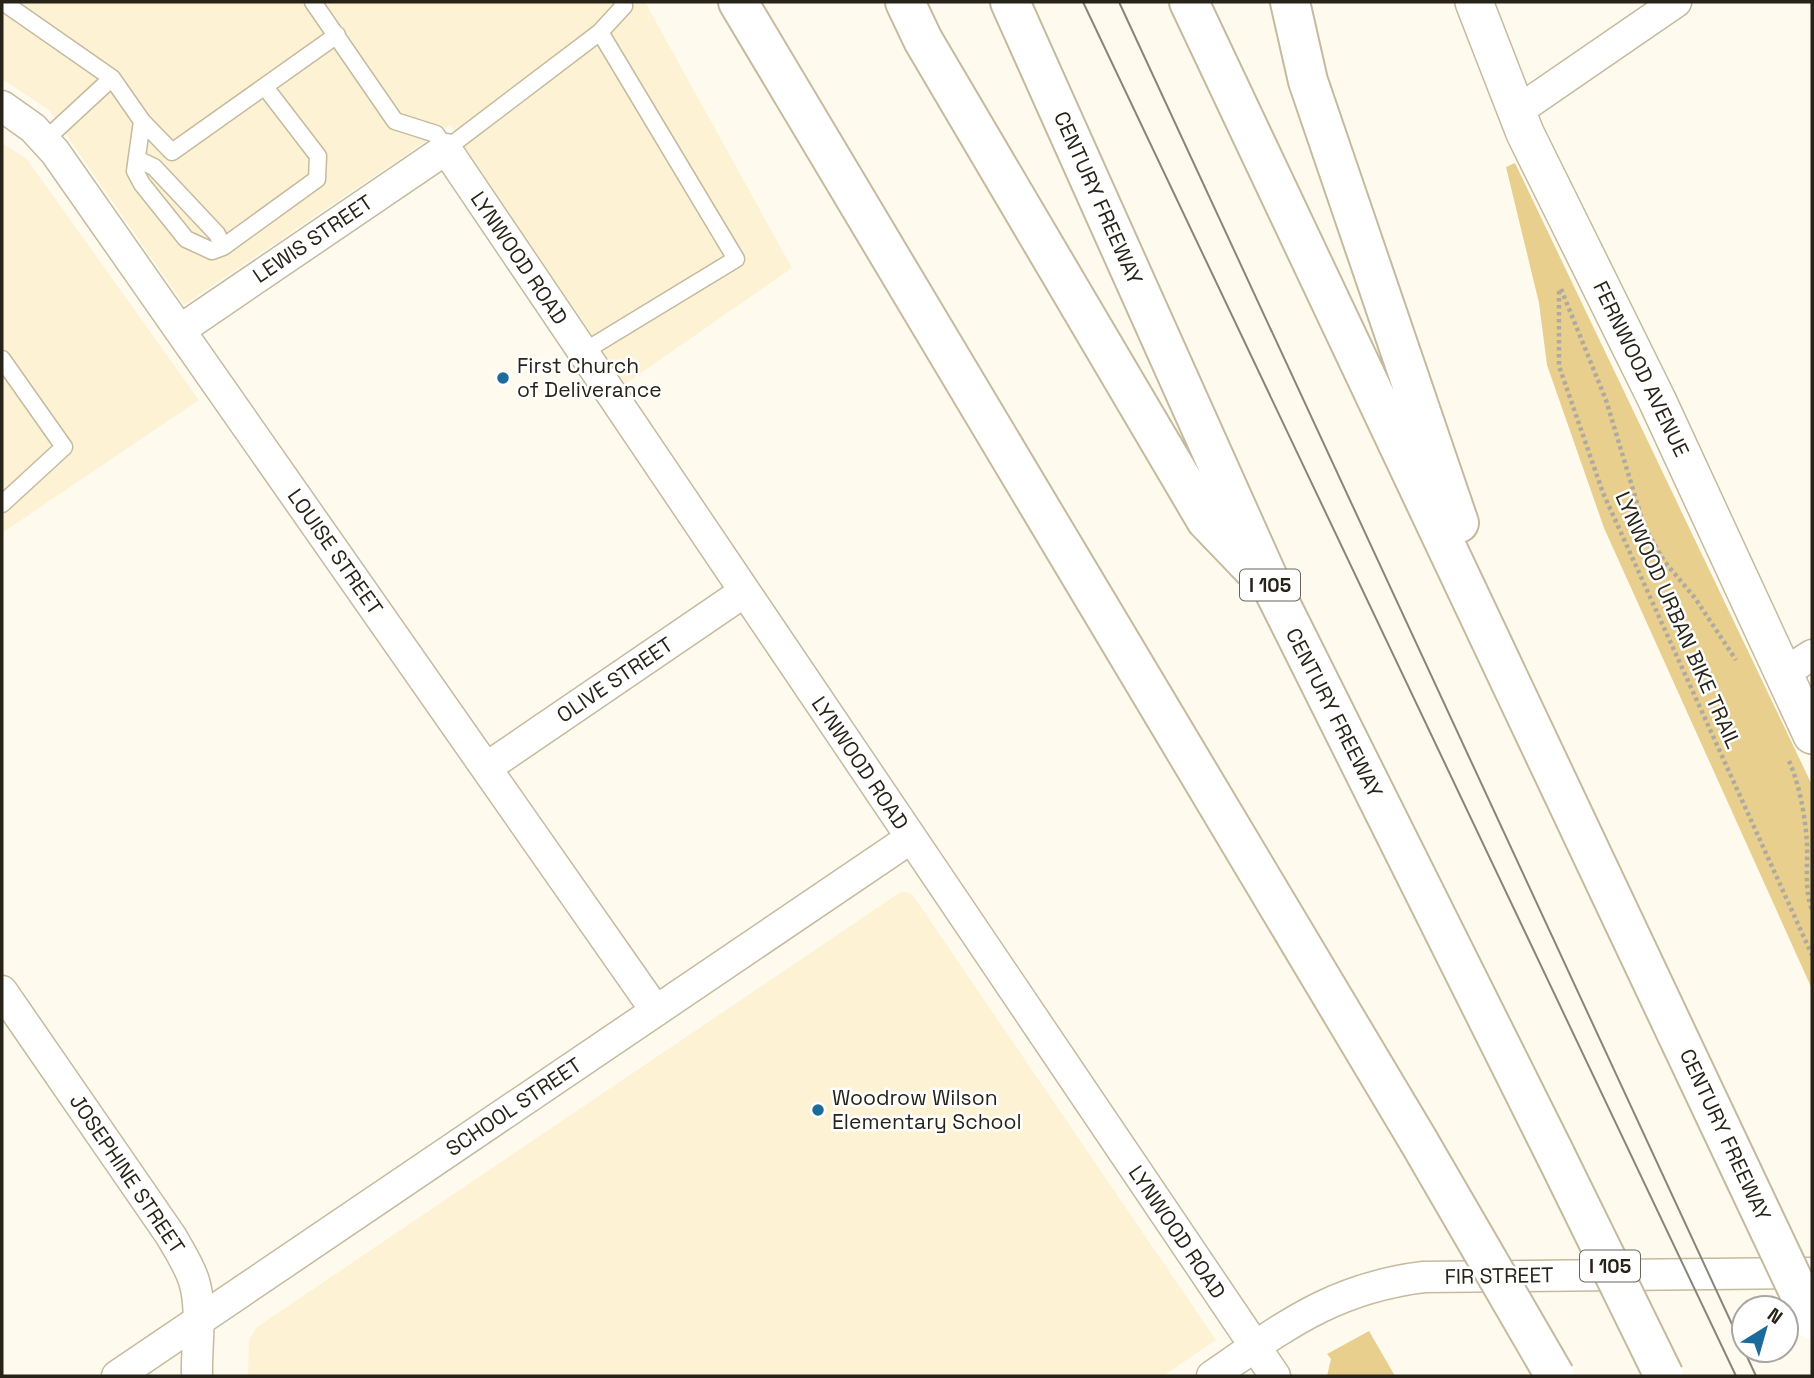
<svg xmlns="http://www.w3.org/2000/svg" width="1814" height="1378" viewBox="0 0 1814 1378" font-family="'Space Grotesk',sans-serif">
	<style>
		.built { fill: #fef2d5 }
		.green { fill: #e8cf8d }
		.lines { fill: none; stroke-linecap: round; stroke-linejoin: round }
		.service-casing { stroke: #c5ba9e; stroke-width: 19 }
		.minor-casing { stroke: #c5ba9e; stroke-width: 33 }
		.tertiary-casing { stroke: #c5ba9e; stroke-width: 40 }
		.motorway-casing { stroke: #c5ba9e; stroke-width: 42 }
		.path { stroke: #afaa9f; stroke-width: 4.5; stroke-dasharray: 3.5 3.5; stroke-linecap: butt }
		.service { stroke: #fff; stroke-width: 16 }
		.minor { stroke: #fff; stroke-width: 30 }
		.tertiary { stroke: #fff; stroke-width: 37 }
		.motorway { stroke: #fff; stroke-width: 38 }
		.tram { stroke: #8a857a; stroke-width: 2 }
		.motorway-bridge-casing { stroke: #c5ba9e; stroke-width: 42; stroke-linecap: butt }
		.motorway-bridge { stroke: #fff; stroke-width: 38 }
		.poi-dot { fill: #1c6b9d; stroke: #fff; stroke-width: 2.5 }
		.labels { text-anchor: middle; stroke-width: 5; stroke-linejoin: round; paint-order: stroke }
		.shield { fill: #fff; stroke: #68655d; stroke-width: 2 }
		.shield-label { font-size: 19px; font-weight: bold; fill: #272318 }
		.street-label { font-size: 21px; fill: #272318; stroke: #fff }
		.poi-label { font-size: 21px; fill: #272318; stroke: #fff; text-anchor: start }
	</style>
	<rect width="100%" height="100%" fill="#fffaee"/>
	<!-- built -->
	<path class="built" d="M 2,2 L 645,2 L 792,268 L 625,384 L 450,125 L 184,305 L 49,110 L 2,79 Z
		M 2,143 L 27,159 L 199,400 L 2,533 Z
		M 902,891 L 912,894 L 1216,1340 L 1163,1376 L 248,1376 L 249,1340 L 257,1327 Z"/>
	<!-- green -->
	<path class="green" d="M 1515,163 L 1812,785 L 1812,989 L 1604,528 L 1547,365 L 1539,303 L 1506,167 Z
		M 1369,1331 L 1395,1376 L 1327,1376 L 1331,1359 L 1327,1354 Z"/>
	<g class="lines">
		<defs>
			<path id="service" d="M 3,2 L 112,78 L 142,121 L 172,152 L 337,35
				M 313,2 L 395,121 L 436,134 L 446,149 L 600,32 L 736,259 L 583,352
				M 600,32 L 624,6 L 622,2
				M 142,121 L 135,171 L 142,184 L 186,239 L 212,251 L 223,247 L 317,179 L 318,156 L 265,87
				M 45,140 L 112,78
				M 137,159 L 154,167 L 217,234 L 223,247
				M 2,359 L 64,447 L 2,504"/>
			<path id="minor" d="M 2,106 L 33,128 L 55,152 L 656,1011
				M 1516,112 L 1676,2
				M 180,330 L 446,149 L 1275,1376
				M 1784,673 L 1812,655
				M 486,768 L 744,592
				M 2,991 L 171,1236 C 179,1250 189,1265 194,1281 C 203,1310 196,1346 197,1376
				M 117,1376 L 911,838
				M 1212,1376 C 1285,1326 1333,1288 1424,1277 L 1812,1273"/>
			<path id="tertiary" d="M 1474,2 L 1525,133 L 1657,400 L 1812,735"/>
			<path id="motorway" d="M 738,2 L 1418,1140
				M 905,2 L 923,40 L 1206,520 L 1253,569
				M 1010,2 L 1274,591 L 1556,1156
				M 1189,2 L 1742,1172
				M 1290,2 L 1308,81 L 1459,523"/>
		</defs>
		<!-- service casing -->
		<use href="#service" class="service-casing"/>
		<!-- minor casing -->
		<use href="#minor" class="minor-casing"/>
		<!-- tertiary casing -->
		<use href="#tertiary" class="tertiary-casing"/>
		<!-- motorway casing -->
		<use href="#motorway" class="motorway-casing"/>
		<!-- path -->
		<path class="path" d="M 1561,289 L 1606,400 L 1644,526 L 1664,561 L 1695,598 L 1736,660
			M 1559,291 L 1559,366 L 1603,493 L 1812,955
			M 1789,761 C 1800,786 1805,816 1807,843 C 1808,865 1804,889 1812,910"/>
		<!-- service -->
		<use href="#service" class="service"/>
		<!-- minor -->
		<use href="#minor" class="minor"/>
		<!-- tertiary -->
		<use href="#tertiary" class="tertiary"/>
		<!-- motorway -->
		<use href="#motorway" class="motorway"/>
		<!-- tram -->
		<path class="tram" d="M 1083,2 L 1736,1376
			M 1119,2 L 1756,1376"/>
		<defs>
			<path id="motorway-bridge" d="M 1418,1140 L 1555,1376
				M 1556,1156 L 1664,1376
				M 1742,1172 L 1812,1320"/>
		</defs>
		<!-- motorway-bridge casing -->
		<use href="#motorway-bridge" class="motorway-bridge-casing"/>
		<!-- motorway-bridge -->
		<use href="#motorway-bridge" class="motorway-bridge"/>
	</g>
	<!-- markers -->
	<g class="poi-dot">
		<circle cx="503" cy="378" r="7"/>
		<circle cx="818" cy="1110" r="7"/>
	</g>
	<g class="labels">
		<!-- shield labels -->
		<g class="shield">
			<rect x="1240" y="569.5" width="60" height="31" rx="5"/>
			<rect x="1580" y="1250.5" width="60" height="31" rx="5"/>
		</g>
		<g class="shield-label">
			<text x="1270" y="592">I 105</text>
			<text x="1610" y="1273">I 105</text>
		</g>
		<!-- street labels -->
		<g class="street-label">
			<text transform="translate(1098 198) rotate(66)" y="7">CENTURY FREEWAY</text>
			<text transform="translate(313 239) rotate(-34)" y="7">LEWIS STREET</text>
			<text transform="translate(519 258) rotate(56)" y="7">LYNWOOD ROAD</text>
			<text transform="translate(1641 369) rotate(64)" y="7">FERNWOOD AVENUE</text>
			<text transform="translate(335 552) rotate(55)" y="7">LOUISE STREET</text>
			<text transform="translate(1678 620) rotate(66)" y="7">LYNWOOD URBAN BIKE TRAIL</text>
			<text transform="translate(615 680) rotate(-34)" y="7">OLIVE STREET</text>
			<text transform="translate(1334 713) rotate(63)" y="7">CENTURY FREEWAY</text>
			<text transform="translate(860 763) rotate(56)" y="7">LYNWOOD ROAD</text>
			<text transform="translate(514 1107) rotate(-34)" y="7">SCHOOL STREET</text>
			<text transform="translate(1725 1135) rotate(65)" y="7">CENTURY FREEWAY</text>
			<text transform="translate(127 1174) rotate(56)" y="7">JOSEPHINE STREET</text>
			<text transform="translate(1177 1232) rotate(56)" y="7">LYNWOOD ROAD</text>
			<text transform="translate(1499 1276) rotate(-1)" y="7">FIR STREET</text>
		</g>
		<!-- poi labels -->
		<g class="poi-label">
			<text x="517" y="373">First Church<tspan x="517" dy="24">of Deliverance</tspan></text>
			<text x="832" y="1105">Woodrow Wilson<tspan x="832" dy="24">Elementary School</tspan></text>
		</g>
	</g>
	<!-- border -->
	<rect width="1814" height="1378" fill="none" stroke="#272318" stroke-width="7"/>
	<!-- north arrow -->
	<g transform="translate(1765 1329) rotate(37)"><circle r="33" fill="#ffffff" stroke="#a9a7a3" stroke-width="2"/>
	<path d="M0-5L12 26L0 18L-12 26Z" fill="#1c6b9d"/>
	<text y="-10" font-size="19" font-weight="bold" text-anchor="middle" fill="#272318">N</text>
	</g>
</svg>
